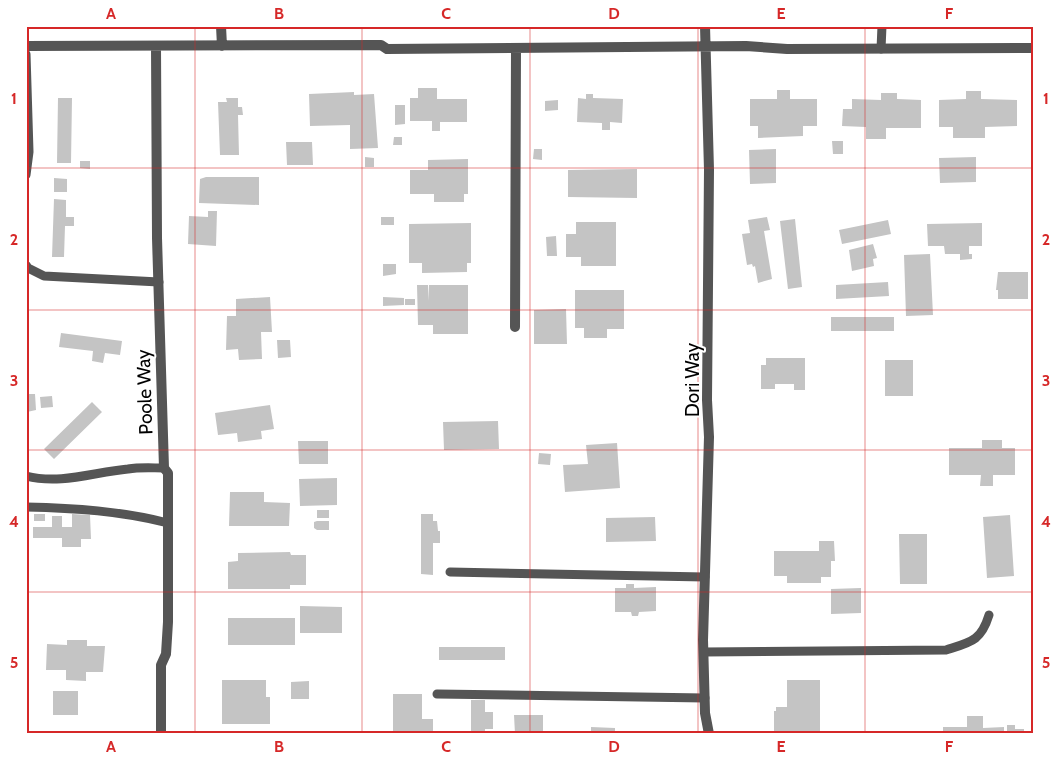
<svg xmlns="http://www.w3.org/2000/svg" width="1060" height="760" viewBox="0 0 1060 760" font-family="Cabin,sans-serif">
	<style>
		.building { fill: #c4c4c4 }
		.lines { fill: none; stroke-linecap: round; stroke-linejoin: round }
		.service { stroke: #555; stroke-width: 9 }
		.minor { stroke: #555; stroke-width: 10 }
		.grid { fill: none; stroke: #d62828; stroke-width: 1; stroke-opacity: 0.55 }
		.labels { text-anchor: middle; stroke-width: 4; stroke-linejoin: round; paint-order: stroke }
		.street-label { font-size: 19px; fill: #000; stroke: #fff }
		.neatline { fill: none; stroke: #d62828; stroke-width: 2 }
		.grid-label { font-size: 16px; text-anchor: middle; font-weight: bold; fill: #d62828 }
	</style>
	<rect width="100%" height="100%" fill="#fff"/>
	<!-- building -->
	<path class="building" d="M 418,88 L 437,88 L 437,99 L 467,99 L 467,122 L 440,122 L 440,131 L 432,131 L 432,121 L 410,121 L 410,98 L 418,98 Z
		M 777,90 L 790,90 L 790,99 L 817,99 L 817,126 L 803,126 L 803,136 L 758,138 L 758,126 L 750,126 L 750,99 L 777,99 Z
		M 966,91 L 981,91 L 981,99 L 1017,100 L 1017,126 L 985,127 L 985,138 L 953,138 L 953,127 L 939,127 L 939,100 L 966,99 Z
		M 354,92 L 354,95 L 374,94 L 378,148 L 350,149 L 350,125 L 310,126 L 309,94 Z
		M 881,93 L 897,93 L 897,99 L 921,100 L 921,128 L 886,128 L 886,139 L 866,139 L 866,127 L 842,126 L 843,109 L 852,109 L 852,99 L 881,100 Z
		M 586,94 L 593,94 L 593,98 L 623,99 L 622,123 L 610,122 L 610,130 L 602,130 L 602,123 L 577,122 L 578,98 L 586,99 Z
		M 58,98 L 72,98 L 71,163 L 57,163 Z
		M 226,98 L 238,98 L 238,107 L 242,107 L 243,115 L 238,115 L 239,155 L 220,155 L 218,102 L 227,102 Z
		M 558,100 L 558,110 L 545,111 L 545,101 Z
		M 395,105 L 405,105 L 405,124 L 395,125 Z
		M 394,137 L 402,137 L 402,145 L 393,145 Z
		M 832,141 L 843,141 L 843,154 L 833,154 Z
		M 286,142 L 312,142 L 313,165 L 287,165 Z
		M 534,149 L 542,149 L 542,160 L 533,159 Z
		M 776,149 L 776,183 L 750,184 L 749,150 Z
		M 365,157 L 374,158 L 374,167 L 365,167 Z
		M 976,157 L 976,182 L 940,183 L 939,158 Z
		M 468,159 L 468,194 L 464,194 L 464,202 L 434,202 L 434,194 L 410,194 L 410,170 L 428,170 L 428,160 Z
		M 80,161 L 90,161 L 90,169 L 80,168 Z
		M 637,169 L 637,198 L 568,197 L 568,170 Z
		M 206,177 L 259,177 L 259,205 L 199,203 L 200,179 Z
		M 54,178 L 67,179 L 67,192 L 54,192 Z
		M 54,199 L 66,200 L 66,217 L 74,217 L 74,226 L 65,226 L 64,257 L 52,257 Z
		M 208,211 L 217,211 L 216,246 L 188,244 L 189,216 L 208,217 Z
		M 381,217 L 394,217 L 394,225 L 381,225 Z
		M 767,217 L 770,230 L 764,231 L 772,279 L 758,283 L 755,266 L 753,267 L 752,264 L 747,265 L 742,234 L 750,233 L 748,220 Z
		M 795,219 L 802,287 L 788,289 L 780,221 Z
		M 888,220 L 891,234 L 842,244 L 839,230 Z
		M 576,222 L 616,222 L 616,266 L 581,266 L 581,257 L 566,257 L 566,234 L 576,234 Z
		M 471,223 L 471,263 L 467,263 L 467,272 L 422,273 L 422,263 L 409,263 L 409,224 Z
		M 982,223 L 982,246 L 969,246 L 969,254 L 972,254 L 972,259 L 960,260 L 960,254 L 945,254 L 944,246 L 928,246 L 927,224 Z
		M 556,236 L 557,256 L 547,256 L 546,237 Z
		M 873,244 L 877,258 L 873,259 L 874,266 L 852,271 L 849,250 Z
		M 930,254 L 933,315 L 906,316 L 904,255 Z
		M 383,264 L 396,264 L 396,274 L 383,276 Z
		M 998,272 L 1028,272 L 1028,299 L 998,299 L 998,290 L 996,290 Z
		M 888,282 L 889,296 L 836,299 L 836,285 Z
		M 417,285 L 428,285 L 428,301 L 429,285 L 468,285 L 468,334 L 433,334 L 433,325 L 418,325 Z
		M 575,290 L 624,290 L 624,329 L 607,329 L 607,338 L 584,338 L 584,328 L 575,328 Z
		M 270,297 L 272,332 L 261,332 L 262,359 L 239,360 L 238,349 L 226,350 L 227,316 L 236,316 L 236,299 Z
		M 383,297 L 404,298 L 404,305 L 383,306 Z
		M 405,299 L 415,299 L 415,305 L 405,305 Z
		M 566,309 L 567,344 L 534,344 L 534,310 Z
		M 831,317 L 894,317 L 894,331 L 831,331 Z
		M 61,333 L 122,341 L 120,355 L 105,353 L 103,363 L 92,361 L 93,351 L 59,347 Z
		M 277,340 L 290,340 L 291,357 L 278,358 Z
		M 766,358 L 805,358 L 805,390 L 794,390 L 794,384 L 775,384 L 775,389 L 761,389 L 761,365 L 766,365 Z
		M 885,360 L 913,360 L 913,396 L 885,396 Z
		M 26,394 L 35,394 L 36,410 L 27,412 Z
		M 52,396 L 53,407 L 41,408 L 40,397 Z
		M 92,402 L 102,412 L 54,459 L 44,449 Z
		M 270,405 L 274,429 L 261,431 L 262,439 L 238,442 L 237,433 L 218,435 L 215,413 Z
		M 498,421 L 499,449 L 444,450 L 443,422 Z
		M 982,440 L 1002,440 L 1002,448 L 1015,448 L 1015,475 L 993,475 L 993,486 L 980,486 L 981,475 L 949,475 L 949,448 L 982,448 Z
		M 298,441 L 328,441 L 328,464 L 299,464 Z
		M 617,443 L 620,488 L 565,492 L 563,465 L 588,464 L 586,445 Z
		M 539,453 L 551,454 L 550,465 L 538,464 Z
		M 337,478 L 337,505 L 300,506 L 299,479 Z
		M 230,492 L 264,492 L 264,502 L 290,503 L 289,526 L 229,526 Z
		M 317,510 L 329,510 L 329,518 L 317,518 Z
		M 34,514 L 45,514 L 45,521 L 34,521 Z
		M 72,514 L 90,515 L 91,539 L 81,539 L 81,547 L 62,547 L 62,538 L 33,538 L 33,527 L 52,527 L 52,516 L 62,516 L 62,527 L 72,527 Z
		M 421,514 L 433,514 L 433,521 L 437,521 L 438,531 L 440,531 L 440,543 L 433,543 L 433,575 L 421,574 Z
		M 1010,515 L 1014,576 L 987,578 L 983,517 Z
		M 655,517 L 656,541 L 606,542 L 606,518 Z
		M 317,521 L 329,521 L 329,530 L 317,530 L 314,528 L 314,522 Z
		M 899,534 L 927,534 L 927,584 L 900,584 Z
		M 819,541 L 834,541 L 835,561 L 831,561 L 831,577 L 821,577 L 821,583 L 787,583 L 787,576 L 774,576 L 774,551 L 819,551 Z
		M 290,552 L 291,555 L 306,555 L 306,585 L 290,585 L 290,589 L 228,589 L 228,562 L 238,561 L 238,553 Z
		M 626,584 L 634,584 L 634,588 L 656,587 L 656,611 L 639,612 L 638,616 L 632,616 L 631,612 L 615,612 L 615,588 L 626,588 Z
		M 861,588 L 861,613 L 831,614 L 831,589 Z
		M 300,606 L 342,607 L 342,633 L 300,633 Z
		M 228,618 L 295,618 L 295,645 L 228,645 Z
		M 67,640 L 87,640 L 87,646 L 105,646 L 103,672 L 86,672 L 86,681 L 66,680 L 66,670 L 46,670 L 47,644 L 67,645 Z
		M 439,647 L 505,647 L 505,660 L 439,660 Z
		M 222,680 L 266,680 L 266,697 L 270,697 L 270,724 L 222,724 Z
		M 787,680 L 820,680 L 820,734 L 774,734 L 774,711 L 776,711 L 776,707 L 787,707 Z
		M 309,681 L 309,699 L 291,699 L 291,682 Z
		M 53,691 L 78,691 L 78,715 L 53,715 Z
		M 393,694 L 422,694 L 422,719 L 433,719 L 433,734 L 393,734 Z
		M 471,700 L 485,700 L 485,712 L 493,712 L 493,729 L 485,729 L 485,734 L 471,734 Z
		M 514,715 L 543,715 L 543,734 L 515,734 Z
		M 967,716 L 983,716 L 983,728 L 1004,727 L 1004,734 L 943,734 L 943,727 L 967,727 Z
		M 1007,725 L 1015,725 L 1015,729 L 1024,729 L 1024,734 L 1007,734 Z
		M 591,727 L 615,728 L 615,734 L 591,734 Z"/>
	<g class="lines">
		<!-- service -->
		<path class="service" d="M 881,49 L 882,26
			M 26,54 L 29,152 L 26,175
			M 26,265 L 28,268 L 44,276 L 159,282
			M 26,476 C 61,485 94,472 128,469 C 140,467 152,468 164,468
			M 26,507 C 75,508 121,511 168,523
			M 450,572 L 705,577
			M 704,652 L 946,650 C 971,642 981,641 989,615
			M 437,694 L 705,698"/>
		<!-- minor -->
		<path class="minor" d="M 221,26 L 222,46
			M 705,26 L 709,170 L 707,400 L 709,437 L 703,640 L 705,713 L 709,734
			M 26,46 L 381,45 L 387,49 L 746,46 L 787,49 L 1034,48
			M 156,46 L 157,238 L 164,468 L 168,473 L 168,622 L 166,654 L 161,665 L 161,734
			M 515,327 L 516,49"/>
	</g>
	<!-- grid -->
	<path class="grid" d="M 195,26 L 195,734M 362,26 L 362,734M 530,26 L 530,734M 698,26 L 698,734M 865,26 L 865,734M 26,168 L 1034,168M 26,310 L 1034,310M 26,450 L 1034,450M 26,592 L 1034,592"/>
	<g class="labels">
		<!-- street labels -->
		<g class="street-label">
			<text transform="translate(692 380) rotate(-90)" y="7">Dori Way</text>
			<text transform="translate(144 392) rotate(-92)" y="7">Poole Way</text>
		</g>
	</g>
	<!-- border -->
	<rect width="1060" height="760" fill="none" stroke="#ffffff" stroke-width="55"/>
	<rect x="28" y="28" width="1004" height="704" class="neatline"/>
	<g class="grid-label">
		<text x="111" y="19">A</text>
		<text x="279" y="19">B</text>
		<text x="446" y="19">C</text>
		<text x="614" y="19">D</text>
		<text x="781" y="19">E</text>
		<text x="949" y="19">F</text>
		<text x="14" y="104">1</text>
		<text x="1046" y="104">1</text>
		<text x="14" y="245">2</text>
		<text x="1046" y="245">2</text>
		<text x="14" y="386">3</text>
		<text x="1046" y="386">3</text>
		<text x="14" y="527">4</text>
		<text x="1046" y="527">4</text>
		<text x="14" y="668">5</text>
		<text x="1046" y="668">5</text>
		<text x="111" y="752">A</text>
		<text x="279" y="752">B</text>
		<text x="446" y="752">C</text>
		<text x="614" y="752">D</text>
		<text x="781" y="752">E</text>
		<text x="949" y="752">F</text>
	</g>
</svg>
